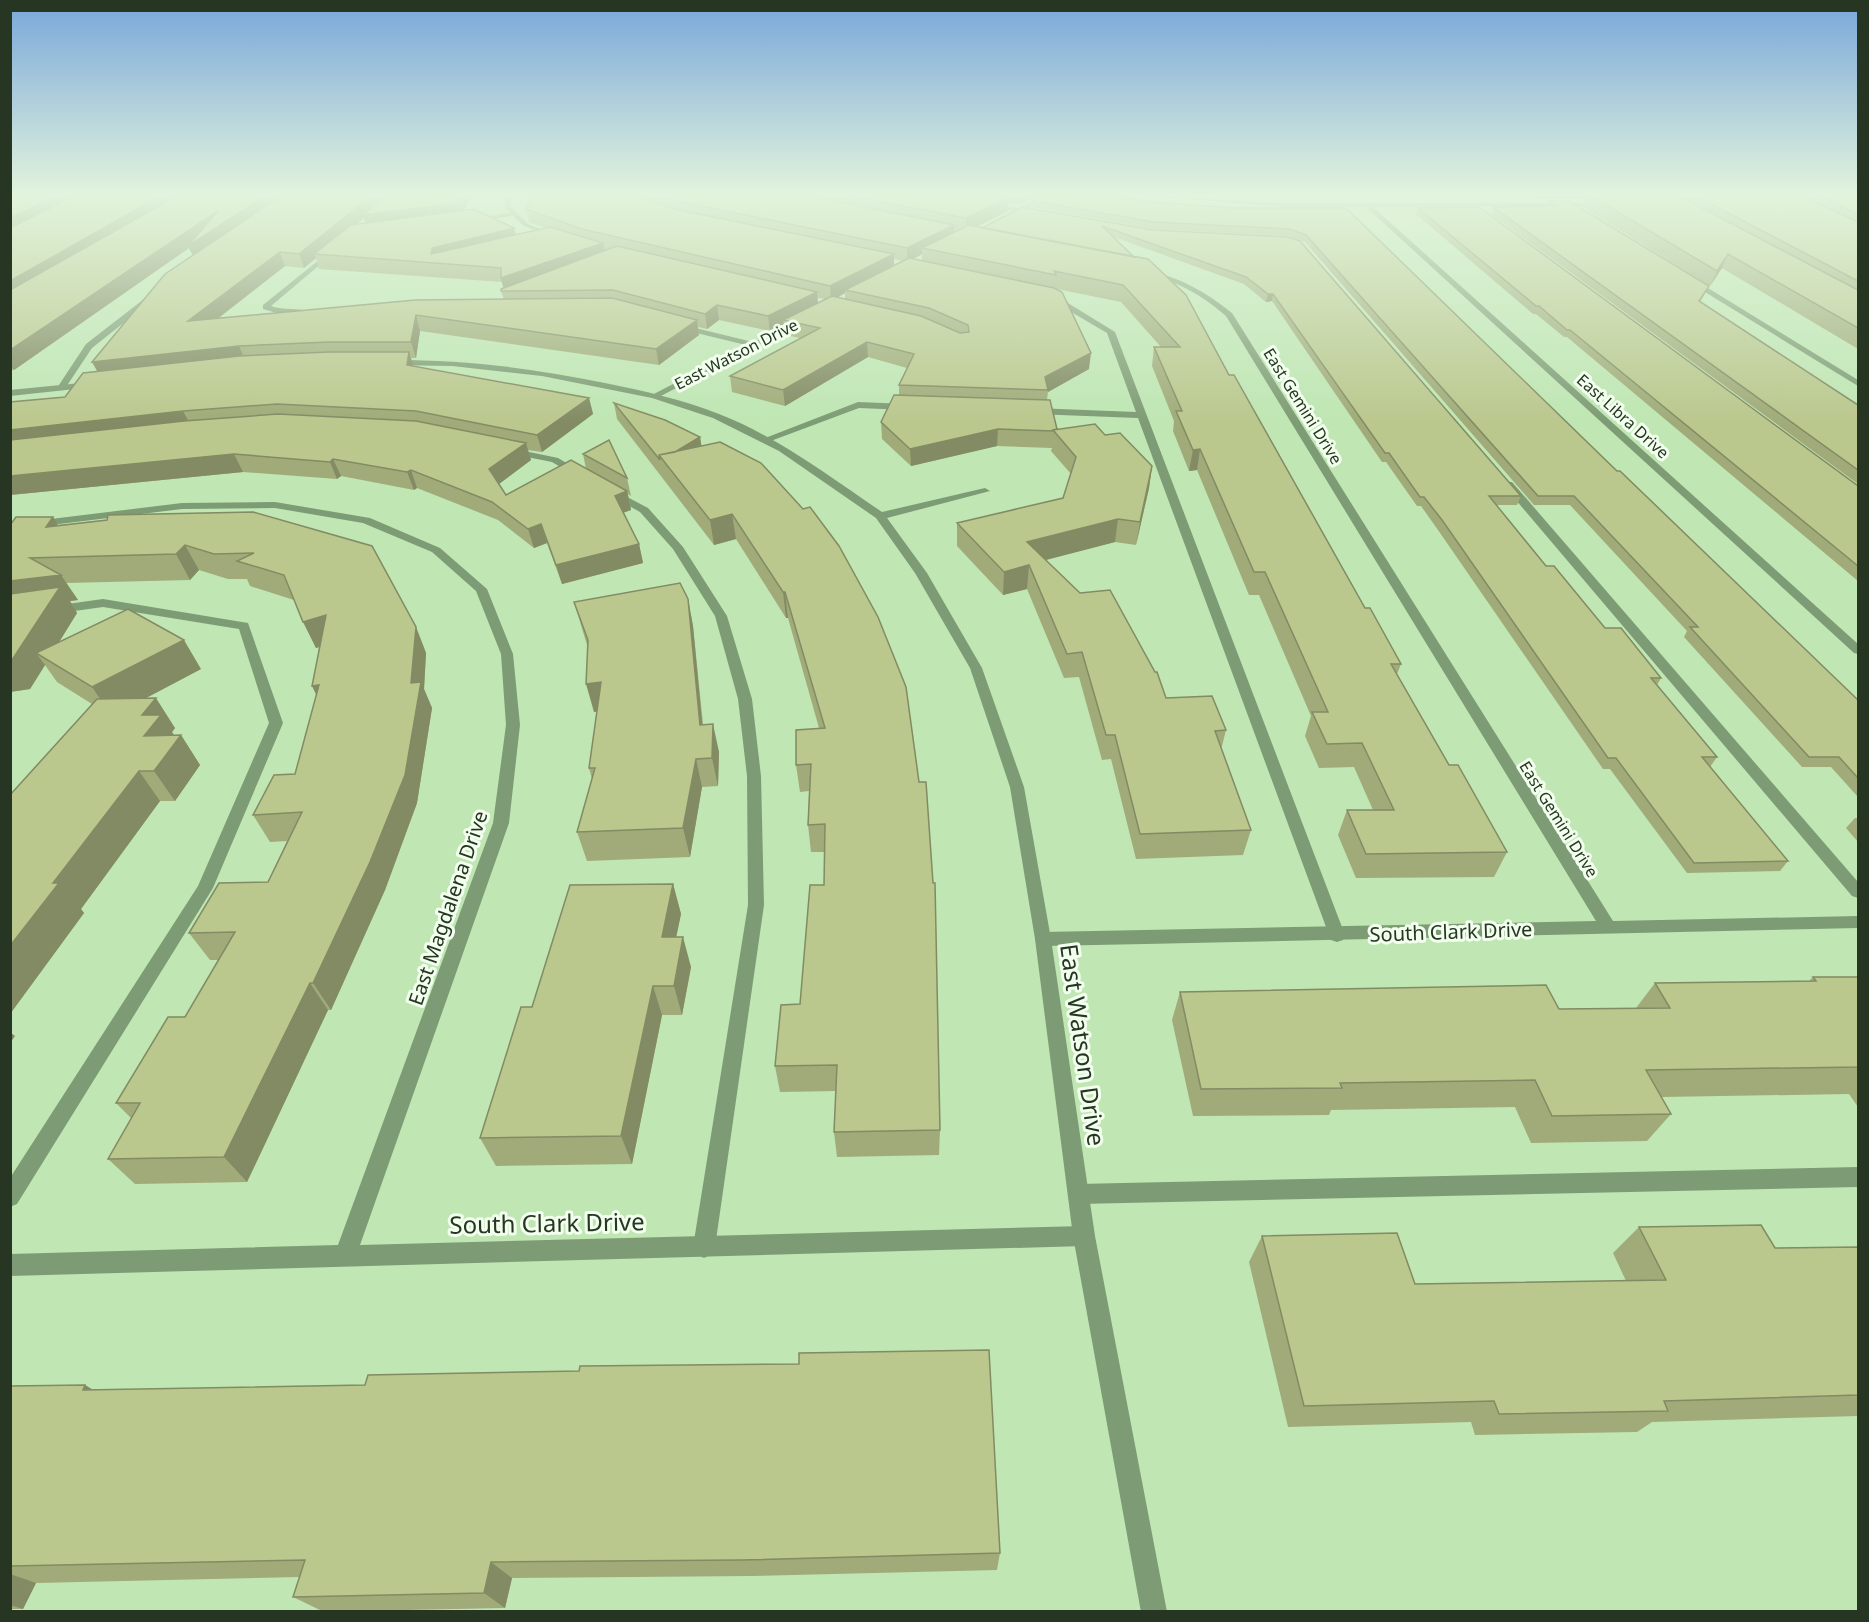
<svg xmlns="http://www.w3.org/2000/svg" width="1869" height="1622" viewBox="0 0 1869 1622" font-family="'Noto Sans',sans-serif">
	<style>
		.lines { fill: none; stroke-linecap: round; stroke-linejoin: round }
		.service { fill: #7d9b74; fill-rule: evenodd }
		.minor { fill: #7d9b74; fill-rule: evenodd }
		.tertiary { fill: #7d9b74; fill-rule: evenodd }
		.wall { fill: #a0ab79; fill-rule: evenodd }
		.shaded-wall { fill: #828b63 }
		.building { fill: #bac78d; stroke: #828b63; stroke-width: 1.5 }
		.labels { text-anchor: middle; stroke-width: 6; stroke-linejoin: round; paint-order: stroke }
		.far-street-label { font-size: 16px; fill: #273622; stroke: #f2feee }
		.street-label { font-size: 20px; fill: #273622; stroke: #f2feee }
		.near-street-label { font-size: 24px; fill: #273622; stroke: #f2feee }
	</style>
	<rect width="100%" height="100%" fill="#bfe6b3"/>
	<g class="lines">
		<!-- service -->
		<path class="service" d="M 987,203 L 1036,211 L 1039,213 L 1036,215 L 989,206 Z
			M 515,212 L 517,215 L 472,222 L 469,220 Z
			M 330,251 L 335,252 L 271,306 C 284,311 299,307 310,312 L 309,314 L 280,314 L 263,309 L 263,305 Z
			M 1049,295 L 1055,295 L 1115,332 L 1345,935 L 1343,940 L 1337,942 L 1331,940 L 1329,935 L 1138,418 L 1034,414 L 1029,411 L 1034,408 L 1136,412 L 1107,333 L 1049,299 Z
			M 679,324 L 757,343 L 758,345 L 754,347 L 676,328 L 676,324 Z
			M 858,402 L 908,404 L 913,407 L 908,410 L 859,408 L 768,442 L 760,440 Z
			M 510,448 L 558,458 L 585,474 L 576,476 L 552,462 L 507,453 L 507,449 Z
			M 1504,482 L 1512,482 L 1858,882 L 1858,898 L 1852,896 L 1504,486 Z
			M 612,489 L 648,508 L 683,547 L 727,616 L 752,699 L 761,776 L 764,905 L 715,1247 L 712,1254 L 704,1258 L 696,1254 L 693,1247 L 748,905 L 747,776 L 738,699 L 715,616 L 673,549 L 640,512 L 608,494 L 608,490 Z
			M 103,599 L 248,623 L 283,723 L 213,888 L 17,1204 L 10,1207 L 10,1178 L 198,886 L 269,723 L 239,629 L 103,607 L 53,614 L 47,610 L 53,606 Z
			M 1858,1167 L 1858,1187 L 1078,1204 L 1071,1201 L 1068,1194 L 1071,1187 L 1078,1184 Z"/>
		<!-- minor -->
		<path class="minor" d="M 504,196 L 510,196 L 511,207 L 528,224 L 557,236 L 557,238 L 524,226 L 505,208 Z
			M 1042,196 L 1050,196 L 1009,218 L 1004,217 Z
			M 1148,196 L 1284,203 L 1606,203 L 1604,206 L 1373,207 L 1858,644 L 1858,654 L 1854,653 L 1366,207 L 1284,207 Z
			M 1148,270 C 1181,278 1206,292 1232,313 L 1613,921 L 1858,916 L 1858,928 L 1145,944 L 1043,946 L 1037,944 L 1035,939 L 1037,934 L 1043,932 L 1596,921 L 1226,316 C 1202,295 1177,281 1145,274 Z
			M 1690,277 L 1858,380 L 1858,386 L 1687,281 Z
			M 153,292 L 160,294 L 92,348 L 64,390 L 58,390 L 57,388 L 86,344 Z
			M 798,319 L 805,321 L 657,398 L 650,396 Z
			M 275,502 L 370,518 L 440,548 L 487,589 L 513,654 L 520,725 L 509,823 L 360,1245 L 1084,1226 L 1091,1229 L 1095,1236 L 1091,1243 L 1084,1246 L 10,1276 L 10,1254 L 338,1245 L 493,823 L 506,725 L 501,654 L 476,591 L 432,552 L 363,523 L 275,508 L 182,509 L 10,530 L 10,524 L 182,503 Z"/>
		<!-- tertiary -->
		<path class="tertiary" d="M 393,360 C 467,360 532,368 605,383 C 643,391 682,399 719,414 C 778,437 830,477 882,512 L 985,488 L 990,491 L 887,518 L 927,573 L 982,668 L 1024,787 L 1051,939 L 1095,1236 L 1167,1612 L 1141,1612 L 1073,1236 L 1035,939 L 1010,787 L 970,668 L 915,573 L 876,518 L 779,451 L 713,418 L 652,398 L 542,376 L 452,366 L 390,365 L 389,363 Z
			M 91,382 L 94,383 L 94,387 L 10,396 L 10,390 Z"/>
	</g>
	<!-- wall -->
	<path class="wall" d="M 10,196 L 472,196 L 464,210 L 516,234 L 545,228 L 529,222 L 526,209 L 531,196 L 1036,196 L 1019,205 L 1008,203 L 1008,211 L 976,227 L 982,228 L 1022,207 L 1153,230 L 1287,237 L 1521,496 L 1517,505 L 1496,505 L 1546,566 L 1605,628 L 1661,678 L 1657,685 L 1717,757 L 1710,767 L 1788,861 L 1780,871 L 1687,873 L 1610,769 L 1603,769 L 1438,530 L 1421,506 L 1417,506 L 1386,462 L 1382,462 L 1272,301 L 1266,302 L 1244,284 L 1114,237 L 1229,375 L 1365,608 L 1401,664 L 1397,674 L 1449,765 L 1507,852 L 1494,877 L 1356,878 L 1338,835 L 1347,810 L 1373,810 L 1354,767 L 1319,768 L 1305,736 L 1311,716 L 1259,595 L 1249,595 L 1197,470 L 1189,471 L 1173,431 L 1174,421 L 1152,366 L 1154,347 L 1161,347 L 1121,302 L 1057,289 L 1089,369 L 1048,392 L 1047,400 L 1057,429 L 1105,435 L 1152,466 L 1149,488 L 1136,545 L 1115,542 L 1046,560 L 1166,698 L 1226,730 L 1221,750 L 1251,830 L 1243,855 L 1136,859 L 1111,759 L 1102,760 L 1079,677 L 1064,678 L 1027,589 L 1003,595 L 957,546 L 957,523 L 1063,498 L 1071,474 L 1051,451 L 1052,448 L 997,446 L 911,466 L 882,439 L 881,422 L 899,395 L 899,385 L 907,368 L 868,357 L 785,406 L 732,392 L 730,376 L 800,338 L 785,335 L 784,324 L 770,331 L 719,320 L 707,329 L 698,327 L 699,335 L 659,365 L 420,331 L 416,358 L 411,358 L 413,366 L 589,398 L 593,414 L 542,452 L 528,450 L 531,460 L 499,484 L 506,495 L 586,469 L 583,454 L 627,478 L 631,496 L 628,494 L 631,510 L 623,513 L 639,544 L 643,563 L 562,584 L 547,543 L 534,548 L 498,520 L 417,488 L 414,490 L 341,476 L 337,479 L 243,472 L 10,495 L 10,402 L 65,397 L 98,371 L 92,362 L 193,256 L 189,248 L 14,370 L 10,370 ZM 364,218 L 365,223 L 357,224 ZM 922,254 L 922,260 L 914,259 ZM 316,258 L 319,269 L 502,282 L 504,288 L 501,291 L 504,299 L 219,318 L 285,266 L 304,268 ZM 894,259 L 902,261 L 894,265 ZM 845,293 L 845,299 L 838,297 L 842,295 ZM 818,298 L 825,299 L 818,303 Z
		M 1529,196 L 1858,196 L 1858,349 L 1722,268 L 1710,286 L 1583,207 L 1586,199 L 1534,199 Z
		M 1034,201 L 1152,202 L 1235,208 L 1346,208 L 1617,471 L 1858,700 L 1858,797 L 1831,767 L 1802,767 L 1684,637 L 1687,631 L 1570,505 L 1534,505 L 1305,242 L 1287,236 L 1153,229 L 1033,207 Z
		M 1548,201 L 1705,294 L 1700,302 L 1858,405 L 1858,484 L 1491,214 L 1493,207 L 1546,207 Z
		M 1418,208 L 1858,486 L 1858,581 L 1567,337 L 1564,337 L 1536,314 L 1533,314 L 1416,214 Z
		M 614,403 L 700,437 L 701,446 L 761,463 L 940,1130 L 939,1155 L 837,1157 L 834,1132 L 836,1091 L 780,1092 L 775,1066 L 800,1004 L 824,885 L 824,852 L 811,852 L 808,825 L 809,791 L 800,792 L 796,765 L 819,728 L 788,618 L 786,618 L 736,539 L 714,545 L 617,419 Z
		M 253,512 L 416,627 L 426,653 L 424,689 L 432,708 L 417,803 L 385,890 L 331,1010 L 328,1010 L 247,1182 L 135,1184 L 108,1159 L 131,1118 L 116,1103 L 185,1017 L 218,960 L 210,960 L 189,933 L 268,882 L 287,841 L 270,842 L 253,815 L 295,774 L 316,696 L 319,647 L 316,648 L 294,600 L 250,586 L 247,579 L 228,579 L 199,570 L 190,580 L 66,583 L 78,600 L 70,601 L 77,613 L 59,642 L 201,669 L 146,698 L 175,728 L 172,732 L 174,735 L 181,735 L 200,765 L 175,801 L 160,801 L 81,909 L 84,913 L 10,1014 L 10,795 L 92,704 L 57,682 L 45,665 L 30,689 L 10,692 L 10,525 L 58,525 Z
		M 688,599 L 693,626 L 703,724 L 719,752 L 718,786 L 702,787 L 690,857 L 587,861 L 577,832 L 592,779 L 589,768 L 597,711 L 594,712 L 587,645 L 574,602 Z
		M 1855,818 L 1858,818 L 1858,842 L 1846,828 Z
		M 673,884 L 681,914 L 676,937 L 691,967 L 682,1015 L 662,1015 L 632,1164 L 496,1166 L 480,1138 L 532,1007 Z
		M 1813,977 L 1858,977 L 1858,1107 L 1849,1094 L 1661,1097 L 1671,1114 L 1647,1141 L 1531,1143 L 1515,1107 L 1331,1110 L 1329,1115 L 1193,1116 L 1172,1020 L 1180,992 L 1559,1009 L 1636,1008 L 1655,983 L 1809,981 Z
		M 1639,1227 L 1775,1248 L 1858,1247 L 1858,1416 L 1652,1422 L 1637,1432 L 1475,1435 L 1471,1422 L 1288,1427 L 1249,1262 L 1262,1236 L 1415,1284 L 1626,1281 L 1613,1253 Z
		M 85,1385 L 93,1390 L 1000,1553 L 997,1570 L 750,1576 L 512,1578 L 505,1608 L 357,1611 L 322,1611 L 293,1597 L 300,1577 L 36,1583 L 23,1609 L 10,1609 L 10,1386 Z"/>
	<!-- shaded-wall -->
	<path class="shaded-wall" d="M 56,196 L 87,196 L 10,235 L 10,218 Z
		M 160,196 L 187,196 L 10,300 L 10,281 Z
		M 265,196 L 289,196 L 195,260 L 189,248 L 14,370 L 10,365 L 10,350 L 219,210 Z
		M 371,196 L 390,196 L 457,201 L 461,196 L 472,196 L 463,211 L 367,228 L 364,218 L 320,255 L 314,254 L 316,258 L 304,268 L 299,254 Z
		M 1020,196 L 1036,196 L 1019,205 Z
		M 1008,198 L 1008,211 L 966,232 L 966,218 Z
		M 954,225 L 954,238 L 922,248 L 922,254 L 907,262 L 907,248 Z
		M 514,228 L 518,241 L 431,254 L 432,248 Z
		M 603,243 L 606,256 L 504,291 L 501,278 Z
		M 280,252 L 285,266 L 195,336 L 188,321 Z
		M 894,254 L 894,268 L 845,290 L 845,293 L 831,301 L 830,286 Z
		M 1728,254 L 1722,268 L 1710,286 L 1717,271 Z
		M 817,292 L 818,307 L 783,320 L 784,324 L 770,331 L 768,316 Z
		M 1268,294 L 1273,294 L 1272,301 L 1266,302 Z
		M 717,305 L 719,320 L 707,329 L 705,314 Z
		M 416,315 L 420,331 L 416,358 L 411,342 Z
		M 697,320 L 699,335 L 659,365 L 656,349 Z
		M 867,342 L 868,357 L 785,406 L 783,390 Z
		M 239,346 L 246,362 L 101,378 L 92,362 Z
		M 409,352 L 414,368 L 407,365 Z
		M 1091,353 L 1089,369 L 1048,392 L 1045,377 Z
		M 589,398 L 593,414 L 542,452 L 537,435 Z
		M 183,411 L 192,428 L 10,449 L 10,430 Z
		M 998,429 L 997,446 L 911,466 L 910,449 Z
		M 700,437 L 703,455 L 662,459 Z
		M 526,443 L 531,460 L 495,487 L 489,469 Z
		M 1200,449 L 1197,470 L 1189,471 L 1193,450 Z
		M 234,454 L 243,472 L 10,495 L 10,476 Z
		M 333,459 L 341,476 L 337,479 L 330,462 Z
		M 1152,466 L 1149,488 L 1136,545 L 1140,522 Z
		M 411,470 L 417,488 L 414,490 L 407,472 Z
		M 627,491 L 631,510 L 619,514 L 615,496 Z
		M 732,514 L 736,539 L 714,545 L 710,520 Z
		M 53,517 L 68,542 L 46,527 Z
		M 1118,519 L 1115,542 L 1026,565 L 1027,542 Z
		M 541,524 L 547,543 L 534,548 L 528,529 Z
		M 639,544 L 643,563 L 562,584 L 556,565 Z
		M 185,545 L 199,570 L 190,580 L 176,554 Z
		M 1029,565 L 1027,589 L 1003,595 L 1004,572 Z
		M 61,575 L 78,600 L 70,601 L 77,613 L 48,660 L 36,653 L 45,665 L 30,689 L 10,692 L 10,581 Z
		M 783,592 L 785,592 L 788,618 L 786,618 Z
		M 688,599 L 693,626 L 705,753 L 700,725 Z
		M 326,615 L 338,642 L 316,648 L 303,622 Z
		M 416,627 L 426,653 L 424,689 L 432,708 L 417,803 L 385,890 L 331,1010 L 313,983 L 411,683 Z
		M 184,640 L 201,669 L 112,716 L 92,687 Z
		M 601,682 L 609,710 L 594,712 L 586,684 Z
		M 319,685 L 325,713 L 312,686 Z
		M 156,698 L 175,728 L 172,732 L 177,741 L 181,735 L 200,765 L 175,801 L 154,771 L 144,736 L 142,715 Z
		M 713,724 L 719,752 L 718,786 L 712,758 Z
		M 696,759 L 702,787 L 690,857 L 683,828 Z
		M 139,771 L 160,801 L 81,909 L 84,913 L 10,1014 L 10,946 L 53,883 Z
		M 673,884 L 681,914 L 670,967 L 662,937 Z
		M 683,937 L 691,967 L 682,1015 L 674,986 Z
		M 310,983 L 328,1010 L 247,1182 L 224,1157 Z
		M 653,986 L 662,1015 L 632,1164 L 621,1136 Z
		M 10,1032 L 15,1036 L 10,1043 Z
		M 85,1385 L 121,1407 L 83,1390 Z
		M 491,1562 L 512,1578 L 505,1608 L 484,1593 Z
		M 10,1574 L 36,1583 L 23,1609 L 10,1605 Z"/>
	<!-- building -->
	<path class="building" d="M 10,196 L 56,196 L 10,218 Z
		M 74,196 L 160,196 L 10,281 L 10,228 Z
		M 177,196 L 265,196 L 188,246 L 219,210 L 10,350 L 10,290 Z
		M 281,196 L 371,196 L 299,254 L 280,252 L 188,321 L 415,300 L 612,298 L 697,320 L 656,349 L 416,315 L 411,342 L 329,342 L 239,346 L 92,362 L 165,274 Z
		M 385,196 L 461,196 L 457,201 L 461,203 L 363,215 Z
		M 531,196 L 640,196 L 674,209 L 894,254 L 830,286 L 582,229 L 526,209 Z
		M 663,196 L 810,196 L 954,225 L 907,248 L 677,201 Z
		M 849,196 L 1000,196 L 1008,198 L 966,218 Z
		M 1043,196 L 1110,196 L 1152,202 L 1235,208 L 1346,208 L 1617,471 L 1620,471 L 1858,700 L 1858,778 L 1839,757 L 1809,757 L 1690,627 L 1698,627 L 1574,496 L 1538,496 L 1306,235 L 1289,229 L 1154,222 L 1034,201 Z
		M 1591,196 L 1679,196 L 1858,290 L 1858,328 L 1728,254 L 1717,271 Z
		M 1696,196 L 1802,196 L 1858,222 L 1858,281 Z
		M 1820,196 L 1858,196 L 1858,214 Z
		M 1548,201 L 1569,201 L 1709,286 L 1699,301 L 1858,405 L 1858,470 L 1493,207 L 1556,206 Z
		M 1022,207 L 1153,230 L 1287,237 L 1300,241 L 1521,496 L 1489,496 L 1546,566 L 1554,566 L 1605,628 L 1621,628 L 1661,678 L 1651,678 L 1717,757 L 1702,757 L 1788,861 L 1694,863 L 1616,758 L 1608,758 L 1442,520 L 1424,497 L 1420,497 L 1389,453 L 1385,453 L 1273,294 L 1268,294 L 1246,277 L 1102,226 L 1134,257 L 982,228 Z
		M 1479,207 L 1858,486 L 1858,566 L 1570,330 L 1567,330 L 1539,306 L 1536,306 L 1418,208 Z
		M 473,209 L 514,228 L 432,248 L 431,254 L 550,227 L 603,243 L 501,278 L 501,268 L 314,254 L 351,225 Z
		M 969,225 L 1148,259 L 1186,295 L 1229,375 L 1234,375 L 1365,608 L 1370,608 L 1401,664 L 1391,664 L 1449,765 L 1458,765 L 1507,852 L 1366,854 L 1347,810 L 1394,810 L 1362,743 L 1327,744 L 1312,712 L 1328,712 L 1265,572 L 1254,572 L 1200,449 L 1193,450 L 1176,411 L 1182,411 L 1154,347 L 1180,347 L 1123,285 L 1054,271 L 1056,275 L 922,248 Z
		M 617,246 L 817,292 L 768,316 L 717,305 L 705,314 L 613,290 L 501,291 L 501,289 Z
		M 909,258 L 1054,288 L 1062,292 L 1091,353 L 1045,377 L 1048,390 L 899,385 L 914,354 L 867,342 L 783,390 L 730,376 L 820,328 L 783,320 L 832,296 L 921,316 L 960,333 L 969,332 L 968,325 L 929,308 L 845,290 Z
		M 329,352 L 409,352 L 407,365 L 589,398 L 537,435 L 416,411 L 277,404 L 183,411 L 10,430 L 10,402 L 65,397 L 83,373 L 239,356 Z
		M 894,395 L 1050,400 L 1057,429 L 1053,430 L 1054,431 L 998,429 L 910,449 L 881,422 Z
		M 614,403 L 665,420 L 700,437 L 675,452 L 659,455 L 660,460 Z
		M 278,414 L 416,421 L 526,443 L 489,469 L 506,495 L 571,460 L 627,491 L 615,496 L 639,544 L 556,565 L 541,524 L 528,529 L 492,502 L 411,470 L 407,472 L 333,459 L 330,462 L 234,454 L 10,476 L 10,440 L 184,421 Z
		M 1095,424 L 1105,435 L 1120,433 L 1152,466 L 1140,522 L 1118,519 L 1027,542 L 1080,593 L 1110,590 L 1155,672 L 1157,672 L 1166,698 L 1212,696 L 1226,730 L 1215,731 L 1251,830 L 1140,834 L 1115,735 L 1106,735 L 1082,652 L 1067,654 L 1029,565 L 1004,572 L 957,523 L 1063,498 L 1076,457 L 1053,430 Z
		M 609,440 L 627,478 L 583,454 Z
		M 720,442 L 761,463 L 803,509 L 810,507 L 839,546 L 878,617 L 906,687 L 919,782 L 926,782 L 933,883 L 935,883 L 940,1130 L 834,1132 L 837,1065 L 775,1066 L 781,1005 L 800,1004 L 810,885 L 824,885 L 825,824 L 808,825 L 811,764 L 796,765 L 796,730 L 825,728 L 785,592 L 783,592 L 732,514 L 710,520 L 659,455 Z
		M 253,512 L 372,546 L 416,627 L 411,683 L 421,682 L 405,775 L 370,862 L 313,983 L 310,983 L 224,1157 L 108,1159 L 140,1103 L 116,1103 L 168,1017 L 185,1017 L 235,932 L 189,933 L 219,883 L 268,882 L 302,812 L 253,815 L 274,775 L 295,774 L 319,685 L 312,686 L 326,615 L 303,622 L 284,575 L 237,561 L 254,553 L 214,554 L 185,545 L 176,554 L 30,558 L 61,575 L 10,581 L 10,525 L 16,517 L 53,517 L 46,527 L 107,520 L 108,515 Z
		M 680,583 L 688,599 L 700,725 L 713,724 L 712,758 L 696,759 L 683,828 L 577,832 L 595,768 L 589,768 L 601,682 L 586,684 L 588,640 L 574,602 Z
		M 60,587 L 10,663 L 10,594 Z
		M 128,609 L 184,640 L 92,687 L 36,653 Z
		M 156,698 L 142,715 L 161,715 L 144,736 L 181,735 L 154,771 L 139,771 L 53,883 L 59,883 L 10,946 L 10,795 L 97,699 Z
		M 673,884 L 662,937 L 683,937 L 674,986 L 653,986 L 621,1136 L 480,1138 L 521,1007 L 532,1007 L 570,885 Z
		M 1813,977 L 1858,977 L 1858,1067 L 1646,1070 L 1671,1114 L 1552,1116 L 1535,1080 L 1340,1083 L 1342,1088 L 1201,1089 L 1180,992 L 1546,985 L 1559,1009 L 1670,1008 L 1655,983 L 1816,981 Z
		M 1761,1225 L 1775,1248 L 1858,1247 L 1858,1395 L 1664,1401 L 1668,1411 L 1499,1414 L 1494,1401 L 1304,1406 L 1262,1236 L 1397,1233 L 1415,1284 L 1666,1280 L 1639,1227 Z
		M 989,1350 L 1000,1553 L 741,1560 L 491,1562 L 484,1593 L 293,1597 L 305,1560 L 10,1566 L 10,1386 L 85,1385 L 83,1390 L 365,1385 L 368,1375 L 579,1371 L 580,1366 L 799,1364 L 799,1353 Z"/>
	<!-- sky -->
	<linearGradient id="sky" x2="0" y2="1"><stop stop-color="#79a7da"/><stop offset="0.46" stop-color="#e2f4dd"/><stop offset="1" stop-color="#e2f4dd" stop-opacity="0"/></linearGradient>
	<rect width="1869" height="423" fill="url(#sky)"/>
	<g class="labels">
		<!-- far-street labels -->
		<g class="far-street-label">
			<text transform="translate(736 354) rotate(-27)" y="6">East Watson Drive</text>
			<text transform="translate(1303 406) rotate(58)" y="6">East Gemini Drive</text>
			<text transform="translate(1623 416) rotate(42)" y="6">East Libra Drive</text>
			<text transform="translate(1559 819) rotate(58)" y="6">East Gemini Drive</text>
		</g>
		<!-- street labels -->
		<g class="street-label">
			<text transform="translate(448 908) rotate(-71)" y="7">East Magdalena Drive</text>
			<text transform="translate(1451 932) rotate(-2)" y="7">South Clark Drive</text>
		</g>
		<!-- near-street labels -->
		<g class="near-street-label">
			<text transform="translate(1082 1045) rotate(82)" y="8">East Watson Drive</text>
			<text transform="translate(547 1224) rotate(-1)" y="8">South Clark Drive</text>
		</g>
	</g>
	<!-- border -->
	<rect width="1869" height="1622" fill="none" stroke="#273622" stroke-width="24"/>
</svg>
